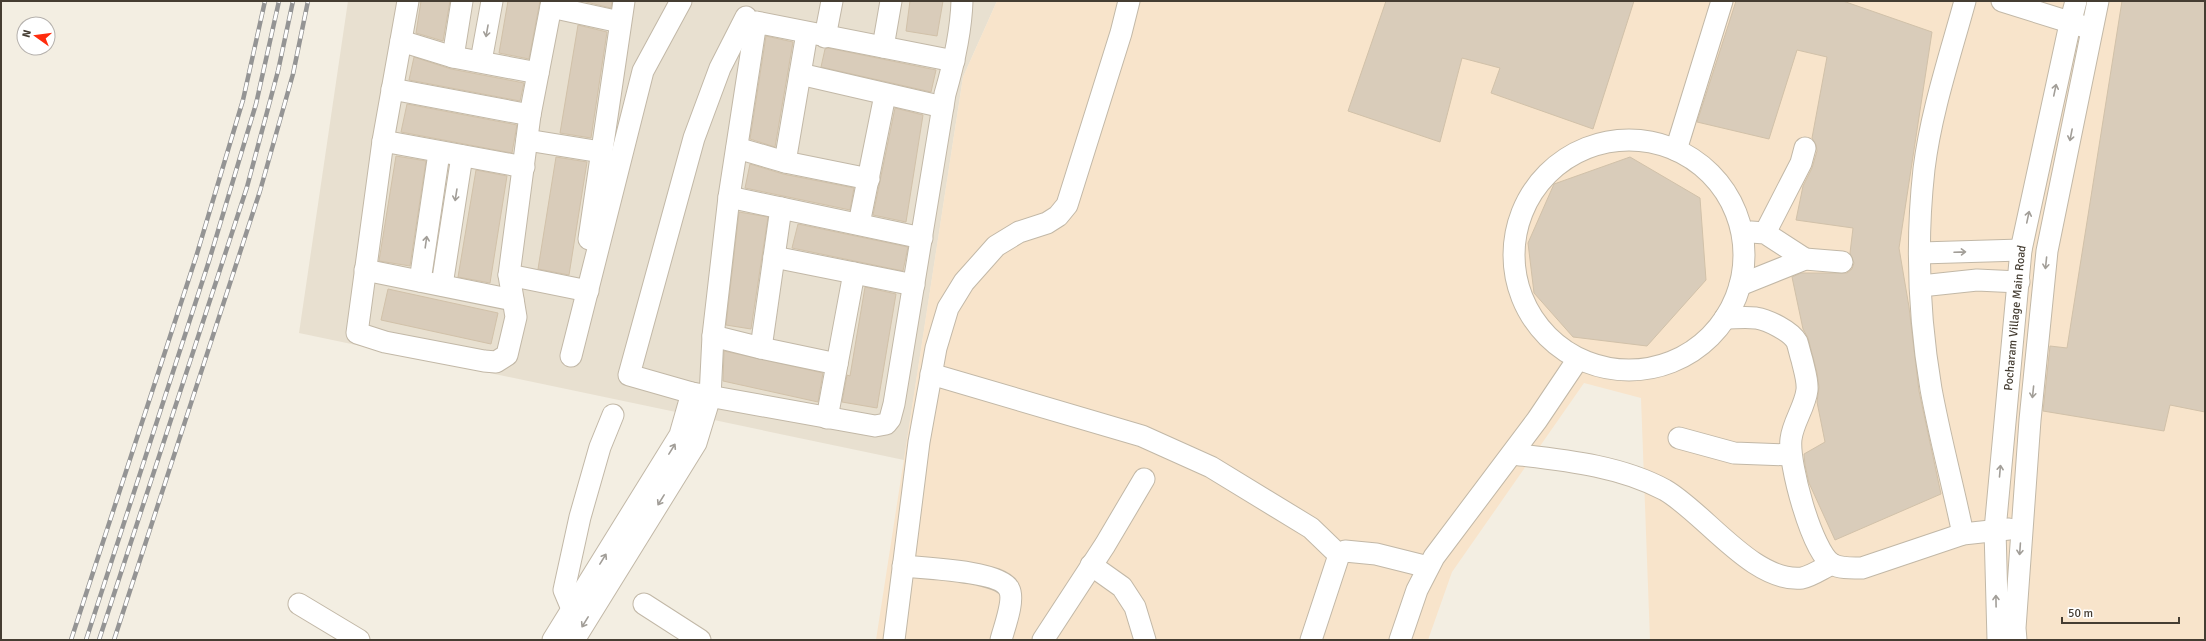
<svg xmlns="http://www.w3.org/2000/svg" width="2206" height="641" viewBox="0 0 2206 641" font-family="Signika,sans-serif">
	<style>
		.residential { fill: #e8e0d0 }
		.commercial { fill: #f8e4cb }
		.building { fill: #d9ccba; stroke: #d1c1a9 }
		.lines { fill: none; stroke-linecap: round; stroke-linejoin: round }
		.minor-casing { stroke: #c2b8a7; stroke-width: 23 }
		.minor { stroke: #fff; stroke-width: 21 }
		.rail-casing { stroke: #949494; stroke-width: 4.5 }
		.rail { stroke: #fff; stroke-width: 3; stroke-dasharray: 9; stroke-linecap: butt }
		.oneway { stroke: #a29e98 }
		.labels { text-anchor: middle; stroke-width: 3; stroke-linejoin: round; paint-order: stroke }
		.street-label { font-size: 12px; fill: #453d32; stroke: #fff }
	</style>
	<rect width="100%" height="100%" fill="#f3eee2"/>
	<!-- residential -->
	<path class="residential" d="M 348,1 L 997,1 L 963,77 L 904,460 L 299,333 Z"/>
	<!-- commercial -->
	<path class="commercial" d="M 997,1 L 2205,1 L 2205,640 L 1650,640 L 1641,398 L 1584,383 L 1452,572 L 1428,640 L 876,640 L 963,77 Z"/>
	<!-- building -->
	<path class="building" d="M 421,1 L 450,1 L 443,41 L 416,33 Z
		M 508,1 L 540,1 L 529,59 L 499,53 Z
		M 582,1 L 612,1 L 611,8 Z
		M 910,1 L 943,1 L 937,36 L 906,31 Z
		M 1386,1 L 1634,1 L 1593,129 L 1491,93 L 1500,68 L 1462,58 L 1440,142 L 1348,111 Z
		M 1736,1 L 1843,1 L 1932,32 L 1899,248 L 1909,307 L 1919,391 L 1941,494 L 1835,540 L 1809,483 L 1805,465 L 1804,454 L 1825,442 L 1817,402 L 1819,387 L 1817,373 L 1808,338 L 1803,329 L 1792,277 L 1801,273 L 1847,273 L 1852,269 L 1854,263 L 1850,253 L 1853,228 L 1796,220 L 1803,186 L 1812,168 L 1817,151 L 1816,145 L 1812,138 L 1827,57 L 1797,50 L 1769,139 L 1697,122 Z
		M 2122,1 L 2205,1 L 2205,412 L 2170,405 L 2164,431 L 2043,411 L 2050,346 L 2067,348 Z
		M 578,25 L 607,32 L 591,138 L 560,133 Z
		M 766,36 L 793,42 L 775,147 L 750,139 Z
		M 828,48 L 936,70 L 931,92 L 821,67 L 825,49 Z
		M 414,57 L 451,69 L 524,83 L 520,101 L 409,80 Z
		M 407,104 L 517,125 L 512,153 L 401,132 Z
		M 895,108 L 923,115 L 906,222 L 873,215 Z
		M 396,156 L 426,161 L 410,266 L 379,261 Z
		M 556,157 L 587,162 L 569,275 L 538,269 Z
		M 1630,157 L 1700,198 L 1706,280 L 1647,346 L 1573,337 L 1534,293 L 1528,243 L 1554,184 Z
		M 750,164 L 783,174 L 854,188 L 850,210 L 745,188 Z
		M 476,170 L 507,176 L 490,283 L 458,277 Z
		M 739,212 L 768,217 L 751,329 L 726,325 Z
		M 798,224 L 908,247 L 903,271 L 792,248 Z
		M 865,287 L 896,294 L 877,408 L 842,402 L 847,375 L 850,376 Z
		M 388,289 L 498,313 L 491,344 L 381,320 Z
		M 724,351 L 823,373 L 818,402 L 723,381 Z"/>
	<g class="lines">
		<defs>
			<g id="minor">
				<path d="M 408,1 L 383,141 L 357,333 L 385,342 L 484,361 L 496,362 L 507,355 L 516,317 L 509,275 L 530,115 L 552,1"/>
				<path d="M 2002,1 L 2082,26"/>
				<path d="M 551,7 L 620,22"/>
				<path d="M 746,17 L 720,68 L 694,138 L 629,375 L 692,393 L 875,426 L 886,424 L 890,419 L 894,404 L 945,94 C 954,63 961,33 962,1"/>
				<path d="M 825,37 L 832,1"/>
				<path d="M 401,41 L 453,57 L 538,73"/>
				<path d="M 883,47 L 891,1"/>
				<path d="M 453,57 L 462,1"/>
				<path d="M 481,61 L 492,1"/>
				<path d="M 800,74 L 943,107"/>
				<path d="M 392,89 L 530,115"/>
				<path d="M 527,140 L 601,152"/>
				<circle cx="1629" cy="255" r="115"/>
				<path d="M 383,141 L 524,167"/>
				<path d="M 737,148 L 785,162 L 869,179"/>
				<path d="M 1676,150 L 1722,1"/>
				<path d="M 785,162 L 807,33"/>
				<path d="M 729,197 L 922,238"/>
				<path d="M 859,224 L 885,95"/>
				<path d="M 1751,232 L 1765,233 L 1805,259"/>
				<path d="M 1765,233 L 1801,163 L 1805,148"/>
				<path d="M 589,239 L 624,1"/>
				<path d="M 1921,253 L 2021,250"/>
				<path d="M 774,257 L 914,285"/>
				<path d="M 365,270 L 513,300"/>
				<path d="M 509,275 L 588,291"/>
				<path d="M 420,281 L 439,153"/>
				<path d="M 442,285 L 462,156"/>
				<path d="M 1740,285 L 1805,259 L 1842,262"/>
				<path d="M 1921,286 L 1977,280 L 2019,282"/>
				<path d="M 1725,318 C 1735,318 1746,317 1756,318 C 1768,320 1791,331 1797,342 C 1799,348 1800,354 1802,360 C 1804,369 1808,381 1807,390 C 1805,407 1793,422 1791,439 C 1788,463 1812,552 1832,564 C 1841,569 1853,568 1862,568 L 1963,534 L 2009,529"/>
				<path d="M 713,336 L 761,348 L 837,364"/>
				<path d="M 761,348 L 781,208"/>
				<path d="M 571,356 L 643,71 L 681,1"/>
				<path d="M 931,374 L 1142,436 L 1211,467 L 1311,528 L 1339,555"/>
				<path d="M 827,418 L 854,273"/>
				<path d="M 1679,438 L 1734,453 L 1790,455"/>
				<path d="M 1512,454 C 1562,460 1619,465 1665,490 C 1705,513 1753,583 1802,578 C 1812,576 1823,568 1832,564"/>
				<path d="M 1963,534 C 1953,486 1940,438 1931,389 C 1919,318 1916,241 1924,169 C 1931,112 1950,56 1965,1"/>
				<path d="M 1091,565 L 1122,587 L 1135,607 L 1145,640"/>
				<path d="M 903,566 C 923,568 1001,571 1009,589 C 1015,600 1004,628 1001,640"/>
				<path d="M 299,604 L 359,640"/>
				<path d="M 644,604 L 700,640"/>
				<path d="M 572,609 L 564,590 L 580,517 L 600,447 L 613,415"/>
				<path d="M 553,640 L 680,435 L 692,393"/>
				<path d="M 574,640 L 696,443 L 710,397 L 713,336 L 729,197 L 756,22 L 954,61"/>
				<path d="M 894,640 L 919,442 L 936,348 L 948,308 L 964,282 L 996,246 L 1019,232 L 1047,223 L 1058,216 L 1067,205 L 1121,33 L 1129,1"/>
				<path d="M 1043,640 L 1105,545 L 1144,479"/>
				<path d="M 1311,640 L 1339,555 L 1345,551 L 1376,554 L 1428,567"/>
				<path d="M 1400,640 L 1417,590 L 1434,557 L 1537,420 L 1578,359"/>
				<path id="s1" d="M 1998,640 L 1995,530 L 2021,250 L 2070,24 L 2076,1"/>
				<path d="M 2016,640 L 2015,628 L 2030,420 L 2047,251 L 2098,1"/>
			</g>
		</defs>
		<!-- minor casing -->
		<use href="#minor" class="minor-casing"/>
		<!-- minor -->
		<use href="#minor" class="minor"/>
		<defs>
			<path id="rail" d="M 71,640 L 196,257 L 243,100 L 265,1
				M 86,640 L 209,261 L 256,104 L 279,1
				M 99,640 L 247,187 L 278,71 L 293,1
				M 114,640 L 260,191 L 293,74 L 308,1"/>
		</defs>
		<!-- rail casing -->
		<use href="#rail" class="rail-casing"/>
		<!-- rail -->
		<use href="#rail" class="rail"/>
	</g>
	<!-- one-way arrows -->
	<defs><path id="oneway-shaft" d="M-6 0H5M1.5-3L5.5 0L1.5 3" fill="none" stroke-width="1.6" stroke-linecap="round" stroke-linejoin="round"/></defs>
	<g class="oneway">
		<use href="#oneway-shaft" transform="translate(487 31) rotate(100)"/>
		<use href="#oneway-shaft" transform="translate(2055 90) rotate(-78)"/>
		<use href="#oneway-shaft" transform="translate(2071 135) rotate(101)"/>
		<use href="#oneway-shaft" transform="translate(456 195) rotate(99)"/>
		<use href="#oneway-shaft" transform="translate(2028 217) rotate(-78)"/>
		<use href="#oneway-shaft" transform="translate(426 242) rotate(-82)"/>
		<use href="#oneway-shaft" transform="translate(1960 252) rotate(-2)"/>
		<use href="#oneway-shaft" transform="translate(2046 263) rotate(96)"/>
		<use href="#oneway-shaft" transform="translate(2033 392) rotate(96)"/>
		<use href="#oneway-shaft" transform="translate(672 449) rotate(-58)"/>
		<use href="#oneway-shaft" transform="translate(2000 471) rotate(-85)"/>
		<use href="#oneway-shaft" transform="translate(661 500) rotate(122)"/>
		<use href="#oneway-shaft" transform="translate(2020 549) rotate(94)"/>
		<use href="#oneway-shaft" transform="translate(603 559) rotate(-58)"/>
		<use href="#oneway-shaft" transform="translate(1996 601) rotate(-91)"/>
		<use href="#oneway-shaft" transform="translate(585 622) rotate(122)"/>
	</g>
	<g class="labels">
		<!-- street labels -->
		<g class="street-label">
			<text dy="4" stroke="none"><textPath href="#s1" startOffset="323">Pocharam Village Main Road</textPath></text>
		</g>
	</g>
	<!-- border -->
	<rect width="2206" height="641" fill="none" stroke="#453d32" stroke-width="4"/>
	<!-- north arrow -->
	<g transform="translate(36 36) rotate(284)"><circle r="19" fill="#ffffff" stroke="#b5b1ad"/>
	<path d="M0-3L7 15L0 10L-7 15Z" fill="#ff2c0d"/>
	<text y="-6" font-size="11" font-weight="bold" text-anchor="middle" fill="#453d32">N</text>
	</g>
	<!-- scale -->
	<path d="M2062 617v6h117v-6" fill="none" stroke="#453d32" stroke-width="2"/>
	<text x="2068" y="617" font-size="12" fill="#453d32" stroke="#ffffff" stroke-width="3" paint-order="stroke">50 m</text>
</svg>
